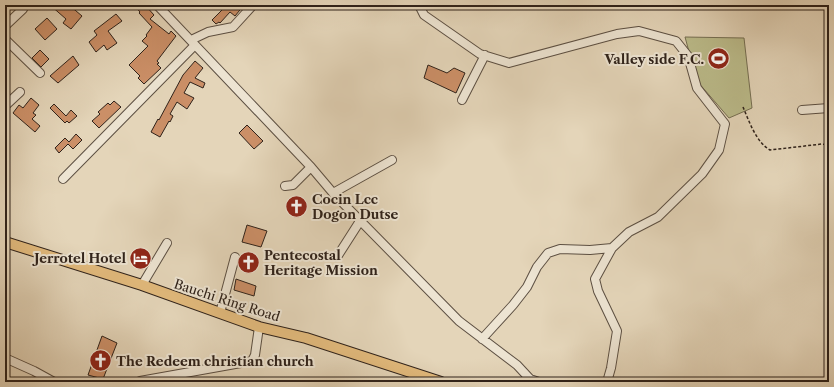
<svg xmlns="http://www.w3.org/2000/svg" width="834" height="387" viewBox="0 0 834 387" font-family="'Libre Caslon Text',serif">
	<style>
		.green { fill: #bbbb8a; stroke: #756e52 }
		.building { fill: #cb8f67; stroke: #2f221a }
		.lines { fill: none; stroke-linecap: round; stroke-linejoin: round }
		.minor-casing { stroke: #5c4f42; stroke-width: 10 }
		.major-casing { stroke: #2f221a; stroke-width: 12 }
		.path { stroke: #2f221a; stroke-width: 1.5; stroke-dasharray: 3 2; stroke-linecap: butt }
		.minor { stroke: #ede4d2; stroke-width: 8 }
		.major { stroke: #e2ba7c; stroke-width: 10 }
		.labels { text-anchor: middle; stroke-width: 4; stroke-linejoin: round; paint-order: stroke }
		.poi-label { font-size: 13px; font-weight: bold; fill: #2f221a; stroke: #ede4d2; text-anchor: start }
		.street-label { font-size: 13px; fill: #2f221a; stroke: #ede4d2 }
	</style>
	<rect width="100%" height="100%" fill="#e4d5b9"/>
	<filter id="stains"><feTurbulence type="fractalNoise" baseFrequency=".005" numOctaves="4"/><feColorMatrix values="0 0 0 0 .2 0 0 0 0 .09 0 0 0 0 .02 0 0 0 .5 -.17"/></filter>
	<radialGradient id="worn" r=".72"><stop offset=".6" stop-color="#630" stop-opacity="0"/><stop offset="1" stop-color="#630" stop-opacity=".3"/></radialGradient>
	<!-- green -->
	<path class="green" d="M 685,37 L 744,38 L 752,108 L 729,118 L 697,81 Z"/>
	<!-- building -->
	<path class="building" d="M 50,5 L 69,5 L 82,16 L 71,29 L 63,23 L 66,19 Z
		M 134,5 L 145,5 L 154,15 L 150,19 L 169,34 L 171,31 L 176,36 L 157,61 L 159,63 L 157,64 L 161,68 L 144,84 L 138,78 L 140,76 L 129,65 L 148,46 L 142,41 L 147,36 L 146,35 L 152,27 L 139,13 L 140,12 Z
		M 227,5 L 244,5 L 235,16 L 230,12 L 220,23 L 219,22 L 216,24 L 212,20 Z
		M 116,14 L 122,21 L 108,31 L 117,43 L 107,50 L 104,45 L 96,52 L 89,42 L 97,35 L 94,31 Z
		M 47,18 L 57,29 L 45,40 L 35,29 Z
		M 40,50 L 49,59 L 41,67 L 32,58 Z
		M 73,56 L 79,65 L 58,83 L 50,76 Z
		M 195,61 L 203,68 L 195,78 L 205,83 L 203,88 L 190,82 L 184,93 L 194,98 L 187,109 L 177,102 L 170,114 L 173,116 L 170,122 L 169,121 L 160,137 L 151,132 L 158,119 L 159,120 L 183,75 Z
		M 428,65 L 447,73 L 454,68 L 465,73 L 456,93 L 424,78 Z
		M 31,98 L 39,105 L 33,113 L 36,115 L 32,119 L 40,126 L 35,132 L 13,113 L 19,105 L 23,108 Z
		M 114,101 L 121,107 L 99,128 L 92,121 L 100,114 L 98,112 L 108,103 L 110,105 Z
		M 54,104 L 66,116 L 71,110 L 77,116 L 69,123 L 67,121 L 65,123 L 50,108 Z
		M 247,125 L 263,141 L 254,149 L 239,133 Z
		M 76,134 L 82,140 L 73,149 L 68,144 L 59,153 L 55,148 L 65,138 L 69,142 Z
		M 247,225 L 267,231 L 261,247 L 242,242 Z
		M 236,279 L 256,286 L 254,296 L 234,290 Z
		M 102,336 L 117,343 L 103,379 L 88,375 Z"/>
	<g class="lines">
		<defs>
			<path id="minor" d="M 157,5 L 311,167 L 333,193 L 459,321 L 517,365 L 530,379 L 529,382
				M 419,5 L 424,15 L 480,54 L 509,63 L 617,34 L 639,31 L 676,41 L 688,56 L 697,88 L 725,124 L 719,150 L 702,174 L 658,217 L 629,232 L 612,248 L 595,279 L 598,291 L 617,331 L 611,368 L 607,382
				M 5,26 L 23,9 L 25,5
				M 5,39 L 40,73
				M 191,40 L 208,32 L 233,27 L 253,5
				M 462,100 L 485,55
				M 5,106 L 20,92
				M 802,110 L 829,108
				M 63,179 L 195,45
				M 285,186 L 293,185 L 311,167
				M 333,193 L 392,160
				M 337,257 L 360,221
				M 142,285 L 167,243
				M 220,313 L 235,257
				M 482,339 L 513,305 L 527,287 L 537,267 L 548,253 L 560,249 L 590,250 L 612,248
				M 5,358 L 34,371 L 54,382
				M 530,379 L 539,382
				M 140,381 L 252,361 L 255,355 L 259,327"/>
			<path id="major" d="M 5,242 L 142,285 L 259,327 L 306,338 L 441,382"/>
		</defs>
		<!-- minor casing -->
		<use href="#minor" class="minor-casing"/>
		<!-- major casing -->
		<use href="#major" class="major-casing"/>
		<!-- path -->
		<path class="path" d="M 743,107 C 749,121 756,142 770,150 L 822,144 L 829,145"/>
		<!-- minor -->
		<use href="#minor" class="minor"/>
		<!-- major -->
		<use href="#major" class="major"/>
	</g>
	<!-- icons -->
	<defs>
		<symbol id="stadium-disc" viewBox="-11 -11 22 22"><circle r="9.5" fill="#8f2418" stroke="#ede4d2"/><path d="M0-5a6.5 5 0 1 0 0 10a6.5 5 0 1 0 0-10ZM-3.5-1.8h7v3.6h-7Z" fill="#fff"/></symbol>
		<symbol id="church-disc" viewBox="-11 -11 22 22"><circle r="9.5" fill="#8f2418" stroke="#ede4d2"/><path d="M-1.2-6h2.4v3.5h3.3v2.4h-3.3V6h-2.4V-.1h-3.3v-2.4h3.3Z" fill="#fff"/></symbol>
		<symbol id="hotel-disc" viewBox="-11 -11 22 22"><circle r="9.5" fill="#8f2418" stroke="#ede4d2"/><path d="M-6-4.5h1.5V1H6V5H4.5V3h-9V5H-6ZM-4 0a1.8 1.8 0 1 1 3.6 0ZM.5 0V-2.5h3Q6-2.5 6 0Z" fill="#fff"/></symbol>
	</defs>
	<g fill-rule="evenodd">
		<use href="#stadium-disc" x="706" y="46" width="25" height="25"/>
		<use href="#church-disc" x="284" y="194" width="25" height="25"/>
		<use href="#hotel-disc" x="128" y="246" width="25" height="25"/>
		<use href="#church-disc" x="236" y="250" width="25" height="25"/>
		<use href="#church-disc" x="88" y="348" width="25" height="25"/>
	</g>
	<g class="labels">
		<!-- poi labels -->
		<g class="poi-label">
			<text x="704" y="64" text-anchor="end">Valley side F.C.</text>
			<text x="312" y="204">Cocin Lcc<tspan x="312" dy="15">Dogon Dutse</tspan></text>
			<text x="264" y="260">Pentecostal<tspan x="264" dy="15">Heritage Mission</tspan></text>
			<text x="126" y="263" text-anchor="end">Jerrotel Hotel</text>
			<text x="116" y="366">The Redeem christian church</text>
		</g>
		<!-- street labels -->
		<g class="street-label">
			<text transform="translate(227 300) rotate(18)" y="5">Bauchi Ring Road</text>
		</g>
	</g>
	<!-- margin -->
	<rect width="834" height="387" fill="none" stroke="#e4d5b9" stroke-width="20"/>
	<rect x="6" y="6" width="822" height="375" fill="none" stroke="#2f221a" stroke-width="2"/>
	<rect x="10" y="10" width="814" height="367" fill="none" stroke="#2f221a"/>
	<rect width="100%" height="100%" filter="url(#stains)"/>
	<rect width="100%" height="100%" fill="url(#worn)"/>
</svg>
